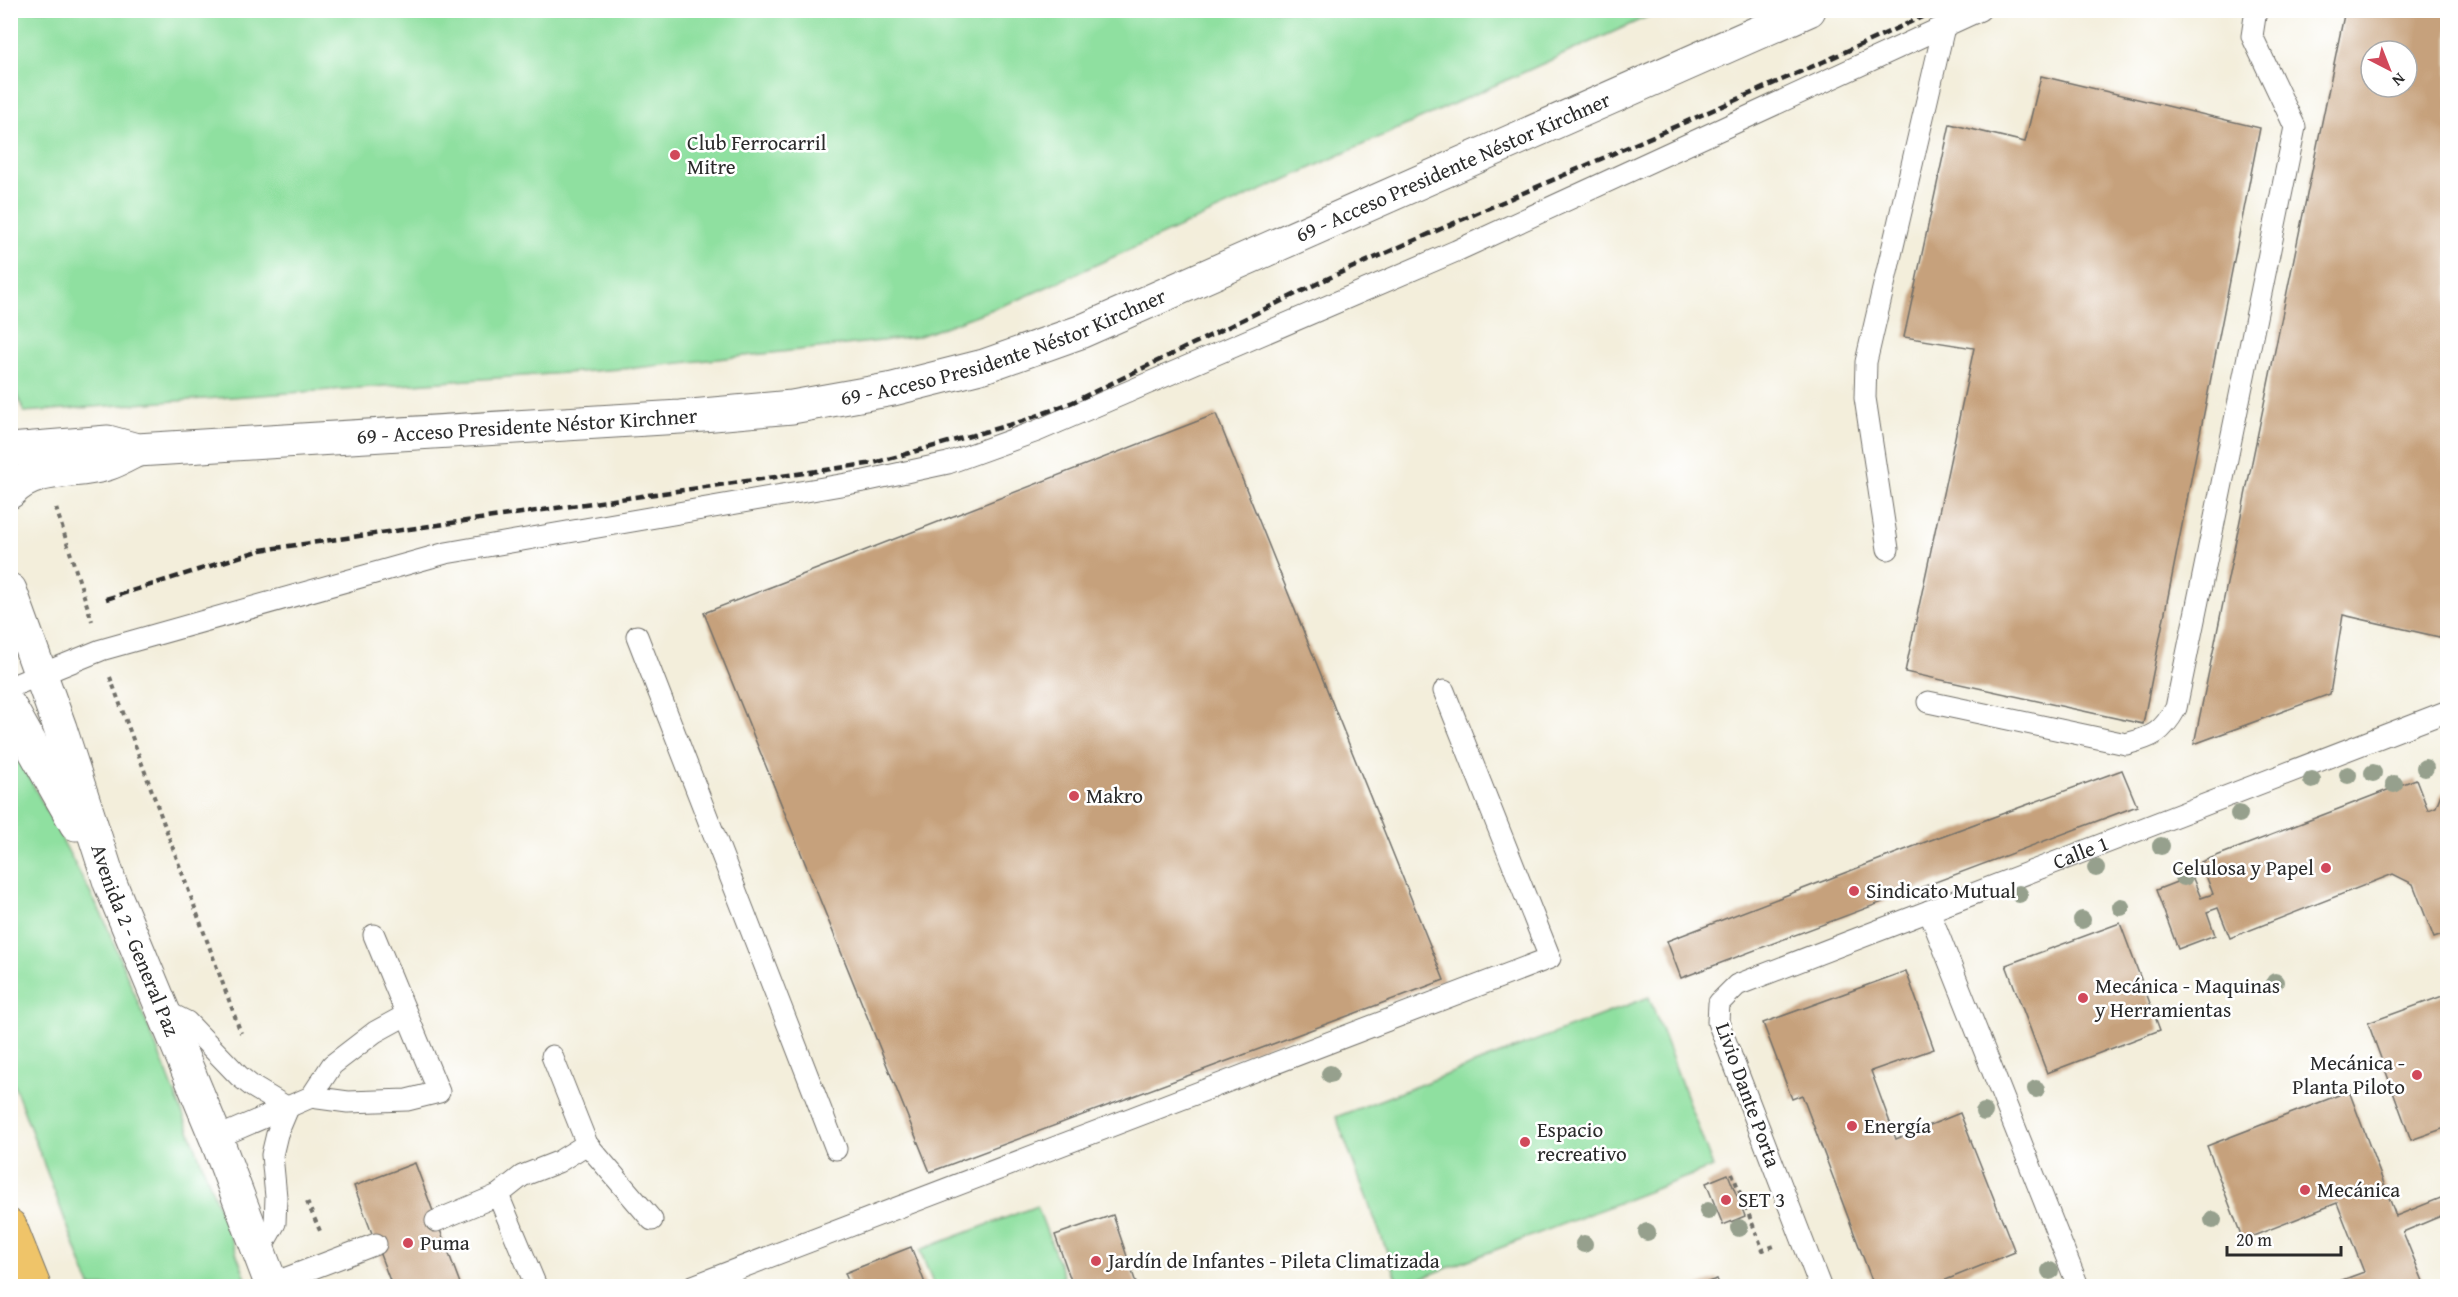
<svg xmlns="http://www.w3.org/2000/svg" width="2458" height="1297" viewBox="0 0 2458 1297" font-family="'Gentium Book Plus',serif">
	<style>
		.green { fill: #8fe0a0; stroke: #5d8666; stroke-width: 1.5 }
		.building { fill: #c6a17b; fill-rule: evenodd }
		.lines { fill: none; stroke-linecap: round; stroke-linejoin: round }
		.service-casing { stroke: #716f69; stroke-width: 23 }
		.tertiary-casing { stroke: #716f69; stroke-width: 35 }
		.motorway-casing { stroke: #716f69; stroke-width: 35 }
		.path { stroke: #716f69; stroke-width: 4; stroke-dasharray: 4.5 4.5; stroke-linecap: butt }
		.service { stroke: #fff; stroke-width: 21 }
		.tertiary { stroke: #fff; stroke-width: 33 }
		.motorway { stroke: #efc469; stroke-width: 33 }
		.rail { stroke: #2b2b2b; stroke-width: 4.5; stroke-dasharray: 9 4.5; stroke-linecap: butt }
		.tree { fill: #96a08d }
		.poi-dot { fill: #d1495b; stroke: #fff; stroke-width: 2 }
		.labels { text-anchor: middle; stroke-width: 5; stroke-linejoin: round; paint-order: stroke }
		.poi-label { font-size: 21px; fill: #2b2b2b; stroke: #fff; text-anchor: start }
		.street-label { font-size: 21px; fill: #2b2b2b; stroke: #fff }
	</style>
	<rect width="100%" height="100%" fill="#fff"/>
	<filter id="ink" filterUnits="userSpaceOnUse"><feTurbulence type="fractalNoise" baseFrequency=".0167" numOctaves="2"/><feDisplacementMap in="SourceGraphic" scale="12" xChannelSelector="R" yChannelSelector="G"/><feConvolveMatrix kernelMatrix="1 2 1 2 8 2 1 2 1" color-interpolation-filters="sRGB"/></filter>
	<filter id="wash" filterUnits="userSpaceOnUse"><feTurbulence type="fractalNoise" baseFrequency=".008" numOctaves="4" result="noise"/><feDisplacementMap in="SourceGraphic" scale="24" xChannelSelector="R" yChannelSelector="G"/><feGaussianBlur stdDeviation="1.35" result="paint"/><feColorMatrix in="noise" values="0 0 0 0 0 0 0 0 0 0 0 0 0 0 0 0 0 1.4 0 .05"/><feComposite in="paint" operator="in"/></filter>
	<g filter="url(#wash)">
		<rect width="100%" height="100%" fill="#f3eedb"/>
		<!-- green -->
		<path class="green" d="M 11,10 L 1660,10 L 1660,11 L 1020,299 L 917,337 L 635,368 L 24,412 L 10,377 Z
			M 10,741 L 104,919 L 167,1073 L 249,1286 L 90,1286 L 11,1077 Z
			M 1649,997 L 1713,1167 L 1400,1286 L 1336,1117 Z
			M 1037,1206 L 1064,1277 L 1040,1286 L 934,1286 L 920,1250 Z"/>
		<g id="blocks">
			<!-- building -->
			<path class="building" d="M 2345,10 L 2448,10 L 2448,639 L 2343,615 L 2330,694 L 2194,744 ZM 2371,51 L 2407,51 L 2407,87 L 2371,87 Z
				M 2041,76 L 2260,128 L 2143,724 L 1905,672 L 1974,348 L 1904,337 L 1950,124 L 2025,142 Z
				M 1216,414 L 1444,980 L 930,1172 L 704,613 Z
				M 2122,770 L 2137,806 L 1681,978 L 1667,941 L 1928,841 Z
				M 2416,779 L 2428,810 L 2436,807 L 2441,794 L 2448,790 L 2448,933 L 2434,938 L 2413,884 L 2393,874 L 2230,938 L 2218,908 L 2207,912 L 2215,935 L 2178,949 L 2156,890 L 2192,876 L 2201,898 L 2213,894 L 2201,862 Z
				M 2120,923 L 2160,1030 L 2047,1073 L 2006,965 Z
				M 1906,971 L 1934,1049 L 1871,1071 L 1896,1139 L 1960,1113 L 2015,1252 L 1931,1286 L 1874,1286 L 1802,1095 L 1792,1099 L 1763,1023 Z
				M 2448,994 L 2448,1127 L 2411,1140 L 2368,1023 Z
				M 2349,1091 L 2396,1216 L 2448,1195 L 2448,1213 L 2403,1232 L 2425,1286 L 2326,1286 L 2364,1272 L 2337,1203 L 2243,1240 L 2207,1146 Z
				M 415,1163 L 461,1286 L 392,1286 L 354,1186 Z
				M 1728,1174 L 1745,1216 L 1723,1225 L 1706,1183 Z
				M 1113,1215 L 1137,1286 L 1073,1286 L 1055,1235 Z
				M 911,1247 L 926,1286 L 850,1286 L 845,1273 Z
				M 1717,1279 L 1720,1286 L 1696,1286 Z"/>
		</g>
	</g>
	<g filter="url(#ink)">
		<use href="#blocks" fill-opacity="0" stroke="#716f69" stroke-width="1.5"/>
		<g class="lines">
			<defs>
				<g id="service">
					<path d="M 1888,549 L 1865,398 L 1866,362 L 1944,27"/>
					<path d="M 637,636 L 836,1149"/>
					<path d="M 10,687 L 101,650 L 446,553 L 864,481 L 948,463 L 1037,431 L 1456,251 L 1980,10"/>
					<path d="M 1928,702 L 2126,744 C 2153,737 2162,733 2176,708 L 2295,127 L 2252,36 L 2256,10"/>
					<path d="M 1929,911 L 2078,1286"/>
					<path d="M 165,1011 L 187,1022 L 239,1076 L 253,1087 L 288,1108"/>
					<path d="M 552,1056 L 587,1144 L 652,1220"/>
					<path d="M 311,1097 L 348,1102 L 407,1100 L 439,1092 L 374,935"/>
					<path d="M 216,1138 L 311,1097 L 332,1065 L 375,1032 L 406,1015"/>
					<path d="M 498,1195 L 522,1176 L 558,1162 L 587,1144"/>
					<path d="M 436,1221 L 498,1195 L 536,1286"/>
					<path d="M 258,1253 L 275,1223 L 276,1197 L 272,1155 L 277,1134 L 288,1108"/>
					<path d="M 271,1284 L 376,1244"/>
					<path d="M 693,1286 L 1550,958 L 1444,691"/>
					<path id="s1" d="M 1820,1286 L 1718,1022 L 1719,1003 L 1737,985 L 2448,711"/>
				</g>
				<g id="tertiary">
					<path id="s2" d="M 10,450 L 108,442 L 137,450 L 680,417 L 792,407 L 893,389 L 984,366 L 1080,332 L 1809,10"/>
					<path d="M 10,492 C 36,464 75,475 107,464 C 117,461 127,455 137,450"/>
					<path id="s3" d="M 10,590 L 60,728 L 110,883 L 216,1138 L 272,1286"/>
					<path d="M 10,707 L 76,824"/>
				</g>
				<path id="motorway" d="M 10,1226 L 34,1286"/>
			</defs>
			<!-- service casing -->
			<use href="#service" class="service-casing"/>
			<!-- tertiary casing -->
			<use href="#tertiary" class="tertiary-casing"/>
			<!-- motorway casing -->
			<use href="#motorway" class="motorway-casing"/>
			<!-- path -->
			<path class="path" d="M 56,508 L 92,621
				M 110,677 L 241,1033
				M 1732,1173 L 1763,1250 L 1774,1246
				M 307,1202 L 321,1233"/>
			<!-- service -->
			<use href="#service" class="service"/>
			<!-- tertiary -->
			<use href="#tertiary" class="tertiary"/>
			<!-- motorway -->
			<use href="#motorway" class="motorway"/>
			<!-- rail -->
			<path class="rail" d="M 106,599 L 261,550 L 874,463 L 1023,421 L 1073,402 L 1333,276 L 1825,61 L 1937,10"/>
		</g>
		<!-- trees -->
		<g class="tree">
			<circle cx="2425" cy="768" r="9"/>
			<circle cx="2373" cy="773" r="9"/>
			<circle cx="2348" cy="775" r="9"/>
			<circle cx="2312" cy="780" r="9"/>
			<circle cx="2394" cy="784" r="9"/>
			<circle cx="2239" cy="814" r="9"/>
			<circle cx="2161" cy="846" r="9"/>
			<circle cx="2096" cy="868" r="9"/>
			<circle cx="2184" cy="877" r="9"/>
			<circle cx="2019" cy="894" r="9"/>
			<circle cx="2121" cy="907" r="9"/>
			<circle cx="2082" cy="920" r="9"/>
			<circle cx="2275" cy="982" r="9"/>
			<circle cx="1330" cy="1074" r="9"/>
			<circle cx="2036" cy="1089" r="9"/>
			<circle cx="1984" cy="1112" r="9"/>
			<circle cx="1708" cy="1211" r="9"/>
			<circle cx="2213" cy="1220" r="9"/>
			<circle cx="1739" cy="1228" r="9"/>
			<circle cx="1647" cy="1232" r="9"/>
			<circle cx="1584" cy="1244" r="9"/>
			<circle cx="2050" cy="1271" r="9"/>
		</g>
	</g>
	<!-- markers -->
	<g class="poi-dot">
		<circle cx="675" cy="155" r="6"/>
		<circle cx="1074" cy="796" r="6"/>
		<circle cx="2326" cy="868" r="6"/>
		<circle cx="1854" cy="891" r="6"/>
		<circle cx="2083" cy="998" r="6"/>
		<circle cx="2417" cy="1075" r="6"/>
		<circle cx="1852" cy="1126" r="6"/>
		<circle cx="1525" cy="1142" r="6"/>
		<circle cx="2305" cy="1190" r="6"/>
		<circle cx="1726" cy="1200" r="6"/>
		<circle cx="408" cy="1243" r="6"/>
		<circle cx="1096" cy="1261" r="6"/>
	</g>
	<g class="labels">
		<!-- poi labels -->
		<g class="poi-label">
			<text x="687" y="150">Club Ferrocarril<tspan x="687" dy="24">Mitre</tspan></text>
			<text x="1086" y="803">Makro</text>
			<text x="2314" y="875" text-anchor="end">Celulosa y Papel</text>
			<text x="1866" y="898">Sindicato Mutual</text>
			<text x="2095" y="993">Mecánica - Maquinas<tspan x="2095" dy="24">y Herramientas</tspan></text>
			<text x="2405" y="1070" text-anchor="end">Mecánica -<tspan x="2405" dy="24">Planta Piloto</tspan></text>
			<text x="1864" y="1133">Energía</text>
			<text x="1537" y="1137">Espacio<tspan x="1537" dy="24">recreativo</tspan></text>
			<text x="2317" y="1197">Mecánica</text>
			<text x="1738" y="1207">SET 3</text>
			<text x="420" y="1250">Puma</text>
			<text x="1108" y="1268">Jardín de Infantes - Pileta Climatizada</text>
		</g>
		<!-- street labels -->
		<g class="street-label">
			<text dy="7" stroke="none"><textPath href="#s2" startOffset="1491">69 - Acceso Presidente Néstor Kirchner</textPath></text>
			<text dy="7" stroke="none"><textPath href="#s2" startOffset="1005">69 - Acceso Presidente Néstor Kirchner</textPath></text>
			<text dy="7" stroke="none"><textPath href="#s2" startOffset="519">69 - Acceso Presidente Néstor Kirchner</textPath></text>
			<text dy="7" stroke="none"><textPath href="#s1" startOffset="696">Calle 1</textPath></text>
			<text dy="7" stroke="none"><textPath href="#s3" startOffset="372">Avenida 2 - General Paz</textPath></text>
			<text transform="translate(1748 1095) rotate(70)" y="7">Livio Dante Porta</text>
		</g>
	</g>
	<!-- margin -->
	<rect width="2458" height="1297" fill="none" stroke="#fff" stroke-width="36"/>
	<!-- north arrow -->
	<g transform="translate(2389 69) rotate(138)"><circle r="28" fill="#ffffff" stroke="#aaaaaa" stroke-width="1.5"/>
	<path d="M0-4.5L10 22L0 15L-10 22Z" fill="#d1495b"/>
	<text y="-9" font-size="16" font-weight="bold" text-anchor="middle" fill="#2b2b2b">N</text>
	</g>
	<!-- scale -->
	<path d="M2227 1246v9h114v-9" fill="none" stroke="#2b2b2b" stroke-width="3"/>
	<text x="2236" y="1246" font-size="18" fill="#2b2b2b" stroke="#ffffff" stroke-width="4.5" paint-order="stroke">20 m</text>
</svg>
